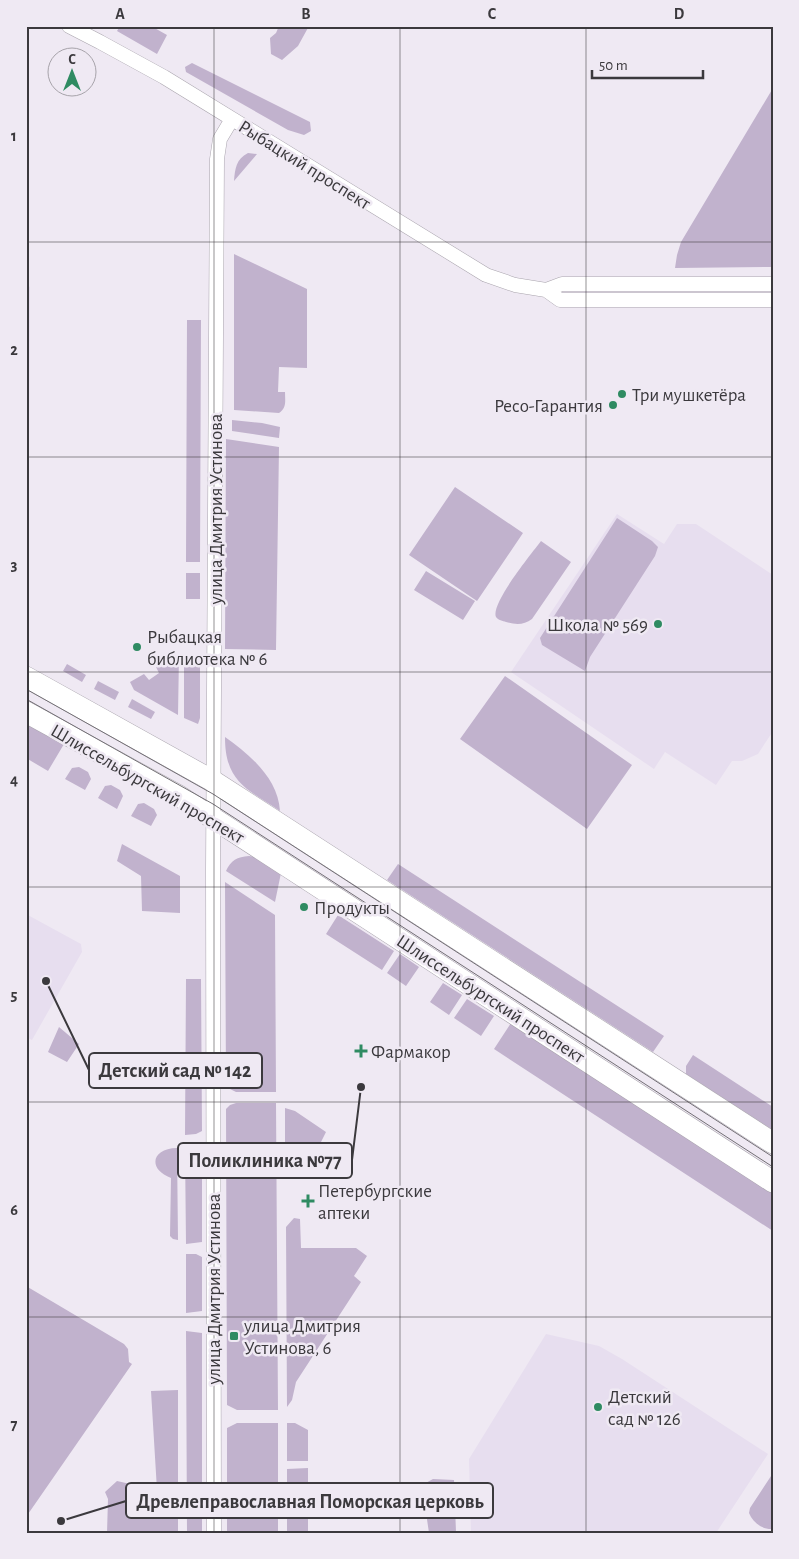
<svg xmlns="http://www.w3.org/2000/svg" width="799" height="1559" viewBox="0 0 799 1559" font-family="'Alegreya Sans',sans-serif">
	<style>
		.built { fill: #e7deef }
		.green { fill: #c1b2cd }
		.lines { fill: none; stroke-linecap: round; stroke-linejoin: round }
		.street-casing { stroke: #a9a4ad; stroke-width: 15 }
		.primary-casing { stroke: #a9a4ad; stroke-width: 22 }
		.street { stroke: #fff; stroke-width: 14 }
		.primary { stroke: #fff; stroke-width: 21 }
		.tram { stroke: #726f74; stroke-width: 1 }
		.grid { fill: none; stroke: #3b393d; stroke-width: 1; stroke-opacity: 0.55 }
		.poi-dot { fill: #2f8b62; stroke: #efe9f3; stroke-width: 2 }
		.labels { text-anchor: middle; stroke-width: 5; stroke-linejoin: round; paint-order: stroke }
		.street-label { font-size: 19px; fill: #3b393d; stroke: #efe9f3 }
		.poi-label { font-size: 19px; fill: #3b393d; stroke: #efe9f3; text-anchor: start }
		.leader { fill: none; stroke: #3b393d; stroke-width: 2 }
		.callout-dot { fill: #3b393d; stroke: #efe9f3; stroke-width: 2 }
		.callout { fill: #efe9f3; stroke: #3b393d; stroke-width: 2 }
		.callout-label { font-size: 20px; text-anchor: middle; font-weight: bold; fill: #3b393d }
		.neatline { fill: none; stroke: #3b393d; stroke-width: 2 }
		.grid-label { font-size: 16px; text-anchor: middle; font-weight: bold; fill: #3b393d }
	</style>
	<rect width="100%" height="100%" fill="#efe9f3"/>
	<!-- built -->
	<path class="built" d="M 26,285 L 30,287 L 29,438 L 26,443 Z
		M 617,514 L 664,544 L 677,524 L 696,524 L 773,575 L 773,731 L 758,754 L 742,761 L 732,761 L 716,785 L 665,752 L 654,769 L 511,672 Z
		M 26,914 L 81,944 L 82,952 L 32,1040 L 26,1037 Z
		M 546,1334 L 599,1346 L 622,1359 L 768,1454 L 716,1533 L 471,1533 L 469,1459 Z"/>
	<!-- green -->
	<path class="green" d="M 120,26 L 151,26 L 167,35 L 157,54 L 117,31 Z
		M 279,26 L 309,26 L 298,46 L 282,60 L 271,54 L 270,38 L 276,33 Z
		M 192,63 L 310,122 L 311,131 L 304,135 L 288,130 L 186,72 L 185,67 Z
		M 773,88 L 773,267 L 675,268 L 677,255 L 681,242 Z
		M 248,153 L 257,154 L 234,181 C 235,169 236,159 248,153 Z
		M 234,254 L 307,289 L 307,368 L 279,367 L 278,392 L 285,392 C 285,401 287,408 279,413 L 234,410 Z
		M 187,320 L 201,320 L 200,562 L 186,562 Z
		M 232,420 L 262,423 L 280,427 L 279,438 L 232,431 Z
		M 226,439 L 279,447 L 276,650 L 225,649 Z
		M 455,487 L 523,533 L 477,601 L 409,555 Z
		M 617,518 L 652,541 L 658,547 L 655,556 L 590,657 L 585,671 L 542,645 L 540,638 Z
		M 541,541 L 571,562 L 532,619 C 524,625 516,625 506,622 C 503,621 498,620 496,617 C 490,604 532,553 541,541 Z
		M 426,571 L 475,601 L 463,620 L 414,590 Z
		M 186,573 L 200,573 L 200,599 L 186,599 Z
		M 175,655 L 179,655 L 178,715 L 134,690 L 130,682 L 144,674 L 149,680 L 159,673 L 156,667 Z
		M 184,655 L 200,656 L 200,718 L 198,724 L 184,718 Z
		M 67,664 L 86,675 L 82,682 L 63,671 Z
		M 505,676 L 632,765 L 587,829 L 460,739 Z
		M 98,681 L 119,692 L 115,700 L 94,689 Z
		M 132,699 L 155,712 L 151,719 L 128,707 Z
		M 26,723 L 64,744 L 48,771 L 26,758 Z
		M 225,737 C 250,755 278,778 280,811 C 247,789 225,782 225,737 Z
		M 79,767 L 88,772 L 91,779 L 85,790 L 65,779 L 72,768 Z
		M 111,785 L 120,790 L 123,796 L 117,809 L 98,798 L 105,786 Z
		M 144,803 L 154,809 L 157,815 L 151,826 L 131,816 L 138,804 Z
		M 122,844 L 180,876 L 180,913 L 142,911 L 141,876 L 117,861 Z
		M 249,856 L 257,857 L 281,873 L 275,902 L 226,871 C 231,860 237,857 249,856 Z
		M 398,864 L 664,1036 L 653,1052 L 387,880 Z
		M 225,882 L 275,915 L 276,1092 L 236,1092 L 226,1087 Z
		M 338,915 L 394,951 L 382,970 L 326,934 Z
		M 400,954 L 419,967 L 406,986 L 387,973 Z
		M 186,979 L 201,979 L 202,1131 L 196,1134 L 185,1135 Z
		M 443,983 L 462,995 L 449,1015 L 430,1002 Z
		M 467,999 L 494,1016 L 481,1036 L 454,1018 Z
		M 511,1023 L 773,1193 L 773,1231 L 494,1049 Z
		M 59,1027 L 79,1044 L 67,1062 L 48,1052 Z
		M 693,1055 L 773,1107 L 773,1130 L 686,1074 L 686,1066 Z
		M 236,1103 L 276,1103 L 278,1410 L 237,1410 L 227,1405 L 226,1109 L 230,1105 Z
		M 285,1108 L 295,1111 L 326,1132 L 313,1158 L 313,1164 L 285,1164 Z
		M 177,1148 L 178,1240 L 173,1239 L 170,1236 L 171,1178 C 147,1169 152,1148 177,1148 Z
		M 185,1149 L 202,1153 L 202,1242 L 186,1244 Z
		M 294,1218 L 300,1219 L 301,1248 L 356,1248 L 367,1256 L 354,1276 L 361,1282 L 296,1382 L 292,1400 L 287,1407 L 286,1227 Z
		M 186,1254 L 196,1254 L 202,1257 L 202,1311 L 186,1313 Z
		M 26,1286 L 124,1344 L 128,1349 L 129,1362 L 132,1364 L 26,1517 Z
		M 186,1331 L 202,1333 L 202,1533 L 187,1533 Z
		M 178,1390 L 178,1533 L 107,1533 L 108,1499 L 105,1492 L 117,1481 L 157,1490 L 151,1391 Z
		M 237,1423 L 278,1423 L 278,1533 L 227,1533 L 227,1428 Z
		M 287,1423 L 295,1423 L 308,1430 L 308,1461 L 287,1461 Z
		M 308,1468 L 308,1533 L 287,1533 L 287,1469 Z
		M 773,1473 L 773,1529 C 763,1530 753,1523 749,1513 L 750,1508 Z
		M 433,1479 L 454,1480 L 456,1532 L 429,1533 L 422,1485 Z"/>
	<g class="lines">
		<defs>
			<path id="street" d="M 69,26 L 100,42 L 164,77 L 486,275 L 515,285 L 546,290 L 560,300 L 773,300
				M 546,290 L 562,284 L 773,284
				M 214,1533 L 213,870 L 217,159 L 220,139 L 232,119"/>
			<path id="primary" d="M 26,677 L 213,781 L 773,1143
				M 26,712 L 179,796 L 773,1182"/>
		</defs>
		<!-- street casing -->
		<use href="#street" class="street-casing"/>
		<!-- primary casing -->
		<use href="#primary" class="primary-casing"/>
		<!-- street -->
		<use href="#street" class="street"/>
		<!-- primary -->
		<use href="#primary" class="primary"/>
		<!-- tram -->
		<path class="tram" d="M 26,689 L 213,794 L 773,1157
			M 26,699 L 213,804 L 773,1167"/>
	</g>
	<!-- grid -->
	<path class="grid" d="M 214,26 L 214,1533M 400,26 L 400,1533M 586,26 L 586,1533M 26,242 L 773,242M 26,457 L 773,457M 26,672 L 773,672M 26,887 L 773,887M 26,1102 L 773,1102M 26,1317 L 773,1317"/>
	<!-- markers -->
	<g class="poi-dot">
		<circle cx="622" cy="394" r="5"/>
		<circle cx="613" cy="405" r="5"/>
		<circle cx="658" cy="624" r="5"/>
		<circle cx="137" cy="647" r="5"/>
		<circle cx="304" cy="907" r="5"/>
		<path d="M358.5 1043.5h5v5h5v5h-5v5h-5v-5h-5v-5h5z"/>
		<path d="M305.5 1193.5h5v5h5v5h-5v5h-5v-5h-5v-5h5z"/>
		<rect x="229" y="1331" width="10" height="10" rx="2.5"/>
		<circle cx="598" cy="1407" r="5"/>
	</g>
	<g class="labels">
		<!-- street labels -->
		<g class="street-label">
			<text transform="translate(305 164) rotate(32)" y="7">Рыбацкий проспект</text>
			<text transform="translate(215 509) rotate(-90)" y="7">улица Дмитрия Устинова</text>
			<text transform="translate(148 783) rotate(30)" y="7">Шлиссельбургский проспект</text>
			<text transform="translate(491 998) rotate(33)" y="7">Шлиссельбургский проспект</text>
			<text transform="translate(213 1289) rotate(-90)" y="7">улица Дмитрия Устинова</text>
		</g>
		<!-- poi labels -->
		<g class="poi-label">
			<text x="632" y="401">Три мушкетёра</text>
			<text x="603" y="412" text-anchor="end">Ресо-Гарантия</text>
			<text x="648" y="631" text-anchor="end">Школа № 569</text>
			<text x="147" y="643">Рыбацкая<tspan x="147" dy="22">библиотека № 6</tspan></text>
			<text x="314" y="914">Продукты</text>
			<text x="371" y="1058">Фармакор</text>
			<text x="318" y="1197">Петербургские<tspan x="318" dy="22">аптеки</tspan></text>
			<text x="244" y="1332">улица Дмитрия<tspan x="244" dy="22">Устинова, 6</tspan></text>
			<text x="608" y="1403">Детский<tspan x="608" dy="22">сад № 126</tspan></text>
		</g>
	</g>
	<!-- callouts -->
	<path class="leader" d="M46 981L89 1070M361 1087L352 1160M61 1521L126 1501"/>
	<g class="callout-dot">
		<circle cx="46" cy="981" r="5"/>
		<circle cx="361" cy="1087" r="5"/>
		<circle cx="61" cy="1521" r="5"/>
	</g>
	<g class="callout">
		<rect x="89" y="1053" width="173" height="35" rx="5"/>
		<rect x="178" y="1143" width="174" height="35" rx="5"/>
		<rect x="126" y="1483" width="367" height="35" rx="5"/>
	</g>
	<g class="callout-label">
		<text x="175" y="1077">Детский сад № 142</text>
		<text x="265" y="1167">Поликлиника №77</text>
		<text x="310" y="1508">Древлеправославная Поморская церковь</text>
	</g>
	<!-- border -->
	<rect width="799" height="1559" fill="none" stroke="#efe9f3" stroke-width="55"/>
	<!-- north arrow -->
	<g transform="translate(72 72)"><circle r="24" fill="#efe9f3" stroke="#a7a3aa"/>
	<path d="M0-4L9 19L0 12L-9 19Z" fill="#2f8b62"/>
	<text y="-8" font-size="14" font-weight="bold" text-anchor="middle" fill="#3b393d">С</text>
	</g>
	<!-- scale -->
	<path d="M592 70v8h111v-8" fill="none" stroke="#3b393d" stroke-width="2.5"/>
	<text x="599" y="70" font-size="15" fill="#3b393d" stroke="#efe9f3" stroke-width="4" paint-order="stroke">50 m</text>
	<rect x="28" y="28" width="744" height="1504" class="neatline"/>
	<g class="grid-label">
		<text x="120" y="19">A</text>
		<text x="306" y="19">B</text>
		<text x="492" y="19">C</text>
		<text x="679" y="19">D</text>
		<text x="14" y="141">1</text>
		<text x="14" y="355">2</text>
		<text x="14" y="570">3</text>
		<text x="14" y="785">4</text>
		<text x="14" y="1000">5</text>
		<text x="14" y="1215">6</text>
		<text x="14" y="1430">7</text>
	</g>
</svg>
